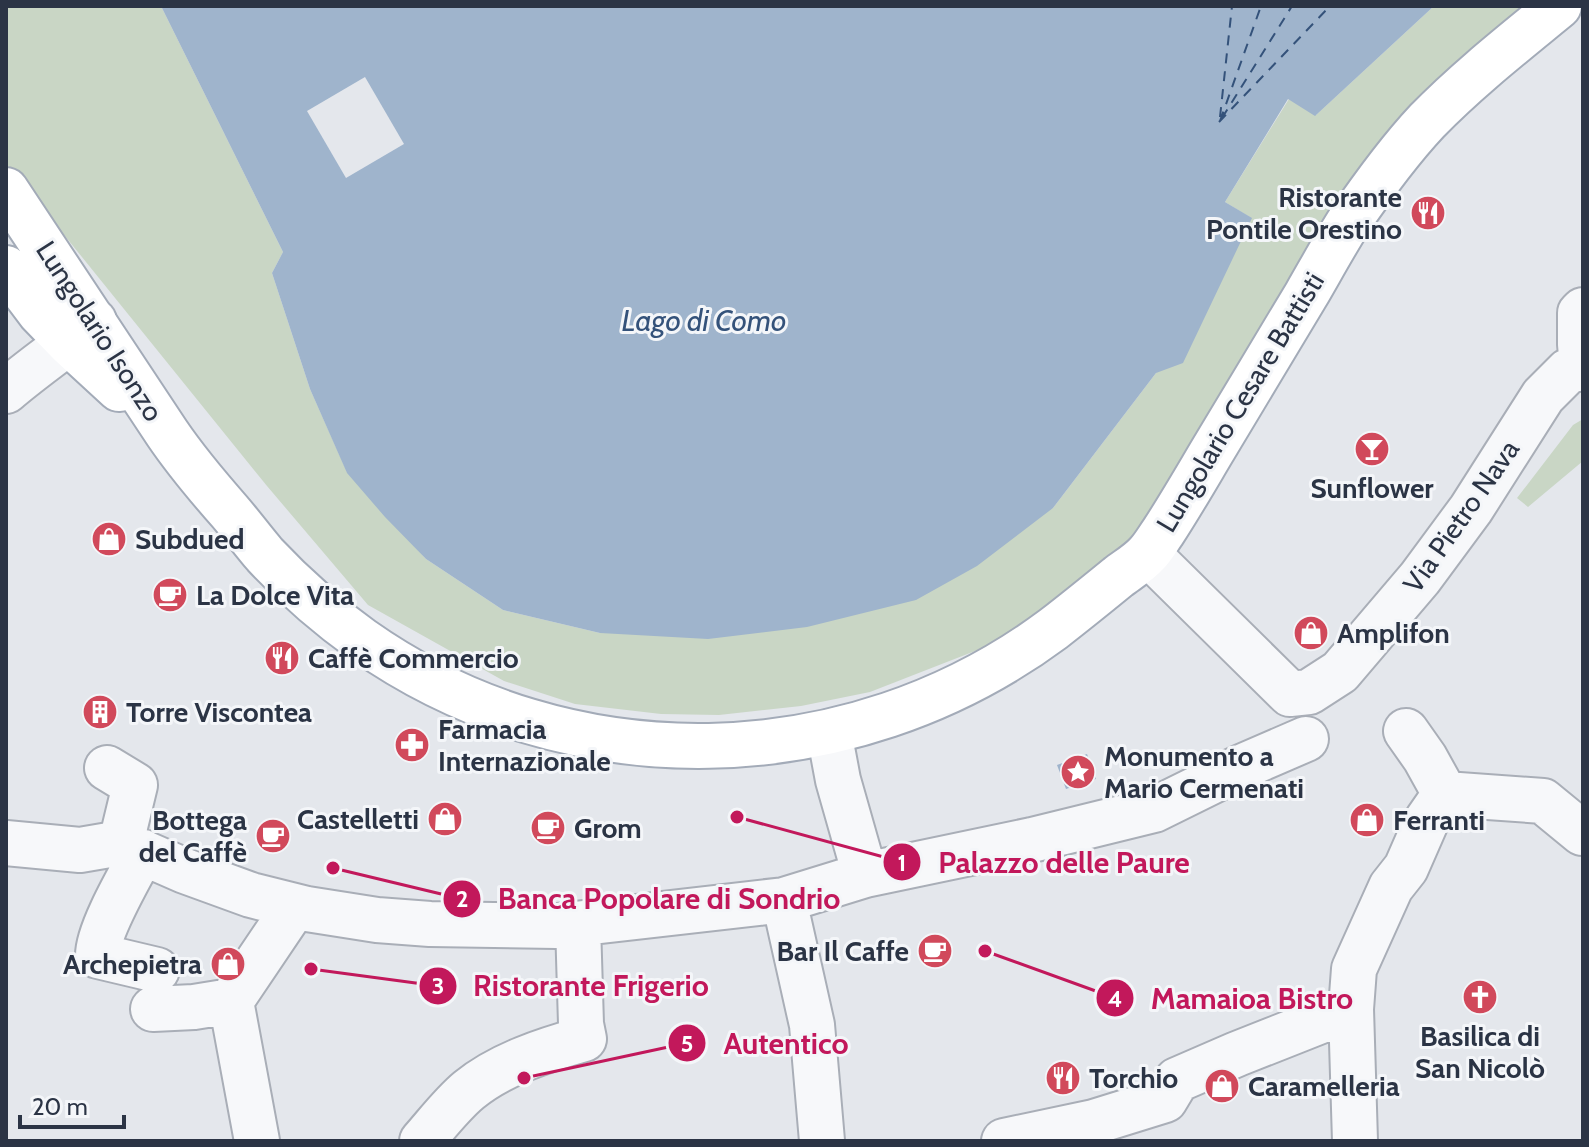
<svg xmlns="http://www.w3.org/2000/svg" width="1589" height="1147" viewBox="0 0 1589 1147" font-family="Cabin,sans-serif">
	<style>
		.green { fill: #c9d6c5 }
		.water { fill: #9fb4cc }
		.pier { fill: #e4e7ec }
		.lines { fill: none; stroke-linecap: round; stroke-linejoin: round }
		.ferry { stroke: #34527a; stroke-width: 2; stroke-dasharray: 10 8; stroke-linecap: butt }
		.minor-casing { stroke: #a9aeb7; stroke-width: 48 }
		.major-casing { stroke: #a3abb8; stroke-width: 48 }
		.minor { stroke: #f7f8fa; stroke-width: 44 }
		.major { stroke: #fff; stroke-width: 44 }
		.labels { text-anchor: middle; stroke-width: 6; stroke-linejoin: round; paint-order: stroke }
		.poi-label { font-size: 28px; font-weight: bold; fill: #2b3445; stroke: #f4f6f9; text-anchor: start }
		.street-label { font-size: 28px; fill: #2b3445; stroke: #f4f6f9 }
		.water-label { font-size: 30px; font-style: italic; fill: #34527a; stroke: #f4f6f9 }
		.leader { fill: none; stroke: #c2185b; stroke-width: 3 }
		.callout-dot { fill: #c2185b; stroke: #f4f6f9; stroke-width: 3 }
		.mark-label { font-size: 24px; text-anchor: middle; font-weight: bold; fill: #fff }
		.callout-label { font-size: 30px; text-anchor: middle; font-weight: bold; fill: #c2185b; stroke: #f4f6f9; stroke-width: 6; stroke-linejoin: round; paint-order: stroke }
	</style>
	<rect width="100%" height="100%" fill="#e4e7ec"/>
	<!-- green -->
	<path class="green" d="M 6,6 L 161,6 L 283,252 L 272,273 L 310,389 L 347,472 L 426,559 L 503,610 L 600,633 L 1053,508 L 1156,373 L 1251,218 L 1225,202 L 1289,99 L 1316,115 L 1434,6 L 1554,6 L 1373,166 L 1152,526 L 1047,623 L 870,692 L 801,706 L 719,715 L 661,714 L 575,704 L 504,681 L 368,605 L 267,486 L 6,163 Z
		M 1583,419 L 1583,461 L 1528,507 L 1517,498 L 1573,425 Z"/>
	<!-- water -->
	<path class="water" d="M 161,6 L 1434,6 L 1315,116 L 1288,99 L 1225,202 L 1252,218 L 1183,363 L 1156,373 L 1053,508 L 977,566 L 916,600 L 807,627 L 708,639 L 600,633 L 503,610 L 426,559 L 385,517 L 347,473 L 310,389 L 272,273 L 283,252 Z
		M 1087,754 L 1096,779 L 1066,789 L 1057,765 Z"/>
	<!-- pier -->
	<path class="pier" d="M 365,77 L 404,144 L 346,178 L 307,111 Z"/>
	<g class="lines">
		<!-- ferry -->
		<path class="ferry" d="M 1220,117 L 1232,6
			M 1222,118 L 1292,6
			M 1220,121 L 1261,6
			M 1219,122 L 1330,6"/>
		<defs>
			<path id="minor" d="M 1582,367 L 1580,344 L 1580,313 L 1583,310
				M 6,391 C 35,366 66,346 94,321
				M 1148,554 L 1290,694 L 1309,692 L 1340,672 L 1420,578 L 1471,509 L 1543,396 L 1568,371 L 1583,368
				M 1406,731 L 1425,758 L 1445,794 L 1543,801 L 1582,833
				M 829,732 L 838,780 L 865,875
				M 107,768 L 135,785 L 121,843
				M 6,843 L 80,850 L 121,843 L 185,871 L 251,895 L 307,909 L 377,920 L 430,924 L 557,926 L 784,900 L 865,875 L 1032,840 L 1154,810 L 1239,768 L 1306,739
				M 143,852 C 130,876 97,932 98,956 L 157,970
				M 784,900 L 812,1025 L 822,1141
				M 153,1009 L 194,1007 L 231,1001
				M 257,1141 L 231,1001 L 295,906
				M 422,1141 C 437,1124 452,1104 469,1090 C 501,1064 545,1050 584,1039 L 581,1024 L 578,924
				M 1004,1141 L 1094,1122 L 1165,1100 L 1177,1080 L 1237,1054 L 1351,1009
				M 1355,1141 L 1351,1009 L 1354,969 L 1391,887 L 1406,868 L 1427,820 L 1445,794"/>
			<path id="major" d="M 6,190 L 167,433 C 186,461 208,487 230,512 C 242,526 253,541 265,555 C 294,586 327,615 362,640 C 569,786 850,780 1053,629 C 1075,612 1096,595 1118,577 C 1127,570 1139,563 1147,554 C 1153,548 1158,539 1163,532 C 1180,506 1195,480 1211,453 C 1243,400 1274,348 1306,295 C 1320,271 1333,247 1348,223 C 1372,188 1398,152 1427,121 C 1468,79 1514,43 1559,6
				M 6,268 L 40,313 L 69,343 L 119,389"/>
		</defs>
		<!-- minor casing -->
		<use href="#minor" class="minor-casing"/>
		<!-- major casing -->
		<use href="#major" class="major-casing"/>
		<!-- minor -->
		<use href="#minor" class="minor"/>
		<!-- major -->
		<use href="#major" class="major"/>
	</g>
	<!-- icons -->
	<defs>
		<symbol id="restaurant-disc" viewBox="-11 -11 22 22"><circle r="9.5" fill="#d1495b" stroke="#f4f6f9"/><path d="M-5-6h1v4h1v-4h1v4h1v-4h1v5L-1.5 .5V6h-2V.5L-5-1ZM5-6V6H3V1.5H1.5Q1.5-4 5-6Z" fill="#fff"/></symbol>
		<symbol id="bar-disc" viewBox="-11 -11 22 22"><circle r="9.5" fill="#d1495b" stroke="#f4f6f9"/><path d="M-6-5H6L.8 .8V4.5H3.5V6h-7V4.5H-.8V.8Z" fill="#fff"/></symbol>
		<symbol id="shop-disc" viewBox="-11 -11 22 22"><circle r="9.5" fill="#d1495b" stroke="#f4f6f9"/><path d="M-5-2.5h2.3a2.7 3.5 0 0 1 5.4 0H5L5.5 6h-11ZM-1.5-2.5h3a1.5 2.3 0 0 0-3 0Z" fill="#fff"/></symbol>
		<symbol id="cafe-disc" viewBox="-11 -11 22 22"><circle r="9.5" fill="#d1495b" stroke="#f4f6f9"/><path d="M-5.5-4.5H6V0H3Q3 3.5 0 3.5H-2.5Q-5.5 3.5-5.5 0ZM3-3.2v2h1.7v-2ZM-6 4.5H4V6H-6Z" fill="#fff"/></symbol>
		<symbol id="building-disc" viewBox="-11 -11 22 22"><circle r="9.5" fill="#d1495b" stroke="#f4f6f9"/><path d="M-4-6H4V6H1V3H-1V6H-4ZM-2.5-4.3h1.7v1.8h-1.7ZM.8-4.3h1.7v1.8H.8ZM-2.5-1h1.7V.8h-1.7ZM.8-1h1.7V.8H.8Z" fill="#fff"/></symbol>
		<symbol id="pharmacy-disc" viewBox="-11 -11 22 22"><circle r="9.5" fill="#d1495b" stroke="#f4f6f9"/><path d="M-2-6h4v4h4v4h-4v4h-4v-4h-4v-4h4Z" fill="#fff"/></symbol>
		<symbol id="sight-disc" viewBox="-11 -11 22 22"><circle r="9.5" fill="#d1495b" stroke="#f4f6f9"/><path d="M0-6L1.8-2.2L6-1.7L2.9 1.2L3.7 5.4L0 3.3L-3.7 5.4L-2.9 1.2L-6-1.7L-1.8-2.2Z" fill="#fff"/></symbol>
		<symbol id="church-disc" viewBox="-11 -11 22 22"><circle r="9.5" fill="#d1495b" stroke="#f4f6f9"/><path d="M-1.2-6h2.4v3.5h3.3v2.4h-3.3V6h-2.4V-.1h-3.3v-2.4h3.3Z" fill="#fff"/></symbol>
	</defs>
	<g fill-rule="evenodd">
		<use href="#restaurant-disc" x="1408" y="193" width="40" height="40"/>
		<use href="#bar-disc" x="1352" y="429" width="40" height="40"/>
		<use href="#shop-disc" x="89" y="519" width="40" height="40"/>
		<use href="#cafe-disc" x="150" y="575" width="40" height="40"/>
		<use href="#shop-disc" x="1291" y="613" width="40" height="40"/>
		<use href="#restaurant-disc" x="262" y="638" width="40" height="40"/>
		<use href="#building-disc" x="80" y="692" width="40" height="40"/>
		<use href="#pharmacy-disc" x="392" y="725" width="40" height="40"/>
		<use href="#sight-disc" x="1058" y="752" width="40" height="40"/>
		<use href="#shop-disc" x="425" y="799" width="40" height="40"/>
		<use href="#shop-disc" x="1347" y="800" width="40" height="40"/>
		<use href="#cafe-disc" x="528" y="808" width="40" height="40"/>
		<use href="#cafe-disc" x="253" y="816" width="40" height="40"/>
		<use href="#cafe-disc" x="915" y="931" width="40" height="40"/>
		<use href="#shop-disc" x="208" y="944" width="40" height="40"/>
		<use href="#church-disc" x="1460" y="977" width="40" height="40"/>
		<use href="#restaurant-disc" x="1043" y="1058" width="40" height="40"/>
		<use href="#shop-disc" x="1202" y="1066" width="40" height="40"/>
	</g>
	<g class="labels">
		<!-- poi labels -->
		<g class="poi-label">
			<text x="1402" y="207" text-anchor="end">Ristorante<tspan x="1402" dy="32">Pontile Orestino</tspan></text>
			<text x="1372" y="498" text-anchor="middle">Sunflower</text>
			<text x="135" y="549">Subdued</text>
			<text x="196" y="605">La Dolce Vita</text>
			<text x="1337" y="643">Amplifon</text>
			<text x="308" y="668">Caffè Commercio</text>
			<text x="126" y="722">Torre Viscontea</text>
			<text x="438" y="739">Farmacia<tspan x="438" dy="32">Internazionale</tspan></text>
			<text x="1104" y="766">Monumento a<tspan x="1104" dy="32">Mario Cermenati</tspan></text>
			<text x="419" y="829" text-anchor="end">Castelletti</text>
			<text x="247" y="830" text-anchor="end">Bottega<tspan x="247" dy="32">del Caffè</tspan></text>
			<text x="1393" y="830">Ferranti</text>
			<text x="574" y="838">Grom</text>
			<text x="909" y="961" text-anchor="end">Bar Il Caffe</text>
			<text x="202" y="974" text-anchor="end">Archepietra</text>
			<text x="1480" y="1046" text-anchor="middle">Basilica di<tspan x="1480" dy="32">San Nicolò</tspan></text>
			<text x="1089" y="1088">Torchio</text>
			<text x="1248" y="1096">Caramelleria</text>
		</g>
		<!-- street labels -->
		<g class="street-label">
			<text transform="translate(100 331) rotate(57)" y="10">Lungolario Isonzo</text>
			<text transform="translate(1240 402) rotate(-59)" y="10">Lungolario Cesare Battisti</text>
			<text transform="translate(1461 516) rotate(-55)" y="10">Via Pietro Nava</text>
		</g>
		<!-- water labels -->
		<g class="water-label">
			<text x="704" y="331">Lago di Como</text>
		</g>
	</g>
	<!-- callouts -->
	<path class="leader" d="M737 817L902 862M333 868L462 899M311 969L438 986M985 951L1115 998M524 1078L687 1043"/>
	<g class="callout-dot">
		<circle cx="737" cy="817" r="8"/>
		<circle cx="333" cy="868" r="8"/>
		<circle cx="311" cy="969" r="8"/>
		<circle cx="985" cy="951" r="8"/>
		<circle cx="524" cy="1078" r="8"/>
		<circle cx="902" cy="862" r="20"/>
		<circle cx="462" cy="899" r="20"/>
		<circle cx="438" cy="986" r="20"/>
		<circle cx="1115" cy="998" r="20"/>
		<circle cx="687" cy="1043" r="20"/>
	</g>
	<g class="mark-label">
		<text x="902" y="871">1</text>
		<text x="462" y="907">2</text>
		<text x="438" y="994">3</text>
		<text x="1115" y="1007">4</text>
		<text x="687" y="1052">5</text>
	</g>
	<g class="callout-label">
		<text x="1064" y="873">Palazzo delle Paure</text>
		<text x="669" y="909">Banca Popolare di Sondrio</text>
		<text x="591" y="996">Ristorante Frigerio</text>
		<text x="1252" y="1009">Mamaioa Bistro</text>
		<text x="786" y="1054">Autentico</text>
	</g>
	<!-- border -->
	<rect width="1589" height="1147" fill="none" stroke="#2b3445" stroke-width="16"/>
	<!-- scale -->
	<path d="M20 1115v12h104v-12" fill="none" stroke="#2b3445" stroke-width="4"/>
	<text x="32" y="1115" font-size="24" fill="#2b3445" stroke="#f4f6f9" stroke-width="6" paint-order="stroke">20 m</text>
</svg>
